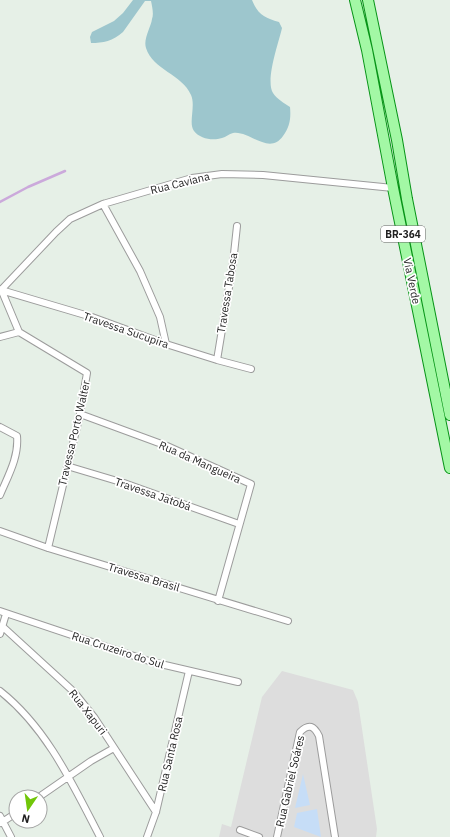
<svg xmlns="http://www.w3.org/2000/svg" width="450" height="837" viewBox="0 0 450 837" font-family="'IBM Plex Sans',sans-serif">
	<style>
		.residential { fill: #ddd }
		.forest { fill: #9dc6cd }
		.park { fill: #c6ddf7 }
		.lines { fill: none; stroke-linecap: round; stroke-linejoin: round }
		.stream { stroke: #cba9db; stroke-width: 2.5 }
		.street-casing { stroke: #9c9c9c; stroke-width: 8 }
		.primary-casing { stroke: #079417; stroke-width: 12 }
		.street { stroke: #fff; stroke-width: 6 }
		.primary { stroke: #a3f8a5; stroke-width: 10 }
		.labels { text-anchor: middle; stroke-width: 3.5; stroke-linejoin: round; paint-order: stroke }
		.shield { fill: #fff; stroke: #626262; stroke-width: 1 }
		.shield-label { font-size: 10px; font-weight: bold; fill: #1f1f1f }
		.street-label { font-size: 11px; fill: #1f1f1f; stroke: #fff }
	</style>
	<rect width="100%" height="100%" fill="#e6f0e7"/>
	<!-- residential -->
	<path class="residential" d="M 282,671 L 353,690 L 358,702 L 377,829 L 376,837 L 219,837 L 222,824 L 231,827 L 262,697 Z"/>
	<!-- forest -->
	<path class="forest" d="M 133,0 L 252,0 C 258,15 265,18 279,22 L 282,28 C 279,42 265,80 273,93 C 277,99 284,103 290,107 C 291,118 290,127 283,136 C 269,156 249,130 233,133 C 229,134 226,137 222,138 C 213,141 200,139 194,131 C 188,123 196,106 191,95 C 182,74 153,70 146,48 C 143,39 151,27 152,19 C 154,14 152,6 151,1 L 145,1 L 123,32 C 113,41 103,43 91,43 L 90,37 L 92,32 L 114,21 L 123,13 Z"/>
	<!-- park -->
	<path class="park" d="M 303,774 L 310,805 L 295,808 Z
		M 317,809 L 321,837 L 294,827 L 297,813 Z"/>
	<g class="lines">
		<!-- stream -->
		<path class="stream" d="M 0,202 L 28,187 L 65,171"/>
		<defs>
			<path id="street" d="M 103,204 L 140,271 L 160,317 L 166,344
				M 1,289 L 19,332
				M 19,332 L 87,373 L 80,414 L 48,548
				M 0,337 L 19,332
				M 217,360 L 233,263 L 237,226
				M 251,369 L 217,360 L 166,344 L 92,317 L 1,290 L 56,232 L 70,219 L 103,204 L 192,178 L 222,174 L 263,175 L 393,188
				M 80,414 L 167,446 L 251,484 L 218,601
				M 0,427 L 17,436 C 19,457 8,476 0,495
				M 67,466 L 124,483 L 239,524
				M 0,531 L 48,548 L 288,621
				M 0,611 L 152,662 L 238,682
				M 3,627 L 74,692 L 94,717 L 156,812
				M 0,634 L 6,614
				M 0,691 C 47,728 73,785 100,837
				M 39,797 L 91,761 L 114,748
				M 0,816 L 11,837
				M 1,823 L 16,813
				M 240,830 L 259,837
				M 147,837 L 156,812 L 189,671
				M 277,837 L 300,732 C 309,723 314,726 319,736 L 335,837"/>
			<path id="primary" d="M 355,0 L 367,50 L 393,188 L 450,468
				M 368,0 L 397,140 L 407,199 L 450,415"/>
		</defs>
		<!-- street casing -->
		<use href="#street" class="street-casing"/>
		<!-- primary casing -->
		<use href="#primary" class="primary-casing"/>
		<!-- street -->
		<use href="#street" class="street"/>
		<!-- primary -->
		<use href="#primary" class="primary"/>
	</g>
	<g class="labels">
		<!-- shield labels -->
		<rect class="shield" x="381" y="226" width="44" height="16" rx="3"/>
		<g class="shield-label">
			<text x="403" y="238">BR-364</text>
		</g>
		<!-- street labels -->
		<g class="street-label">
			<text transform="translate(180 183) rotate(-14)" y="4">Rua Caviana</text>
			<text transform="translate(412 281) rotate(78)" y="4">Via Verde</text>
			<text transform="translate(227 293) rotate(-81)" y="4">Travessa Tabosa</text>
			<text transform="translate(126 330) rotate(19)" y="4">Travessa Sucupira</text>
			<text transform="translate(74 433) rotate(-77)" y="4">Travessa Porto Walter</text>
			<text transform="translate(200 462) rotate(24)" y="4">Rua da Mangueira</text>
			<text transform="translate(153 494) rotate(19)" y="4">Travessa Jatobá</text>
			<text transform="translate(144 577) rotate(17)" y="4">Travessa Brasil</text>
			<text transform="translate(118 650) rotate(18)" y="4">Rua Cruzeiro do Sul</text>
			<text transform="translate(88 712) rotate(52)" y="4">Rua Xapuri</text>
			<text transform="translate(170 754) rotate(-77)" y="4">Rua Santa Rosa</text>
			<text transform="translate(290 781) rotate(-77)" y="4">Rua Gabriel Soáres</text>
		</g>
	</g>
	<!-- north arrow -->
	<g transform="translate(28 809) rotate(193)"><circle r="19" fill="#ffffff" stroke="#a5a5a5"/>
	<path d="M0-3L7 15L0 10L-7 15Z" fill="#71c609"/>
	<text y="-6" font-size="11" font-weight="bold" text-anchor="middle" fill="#1f1f1f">N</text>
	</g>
</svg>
